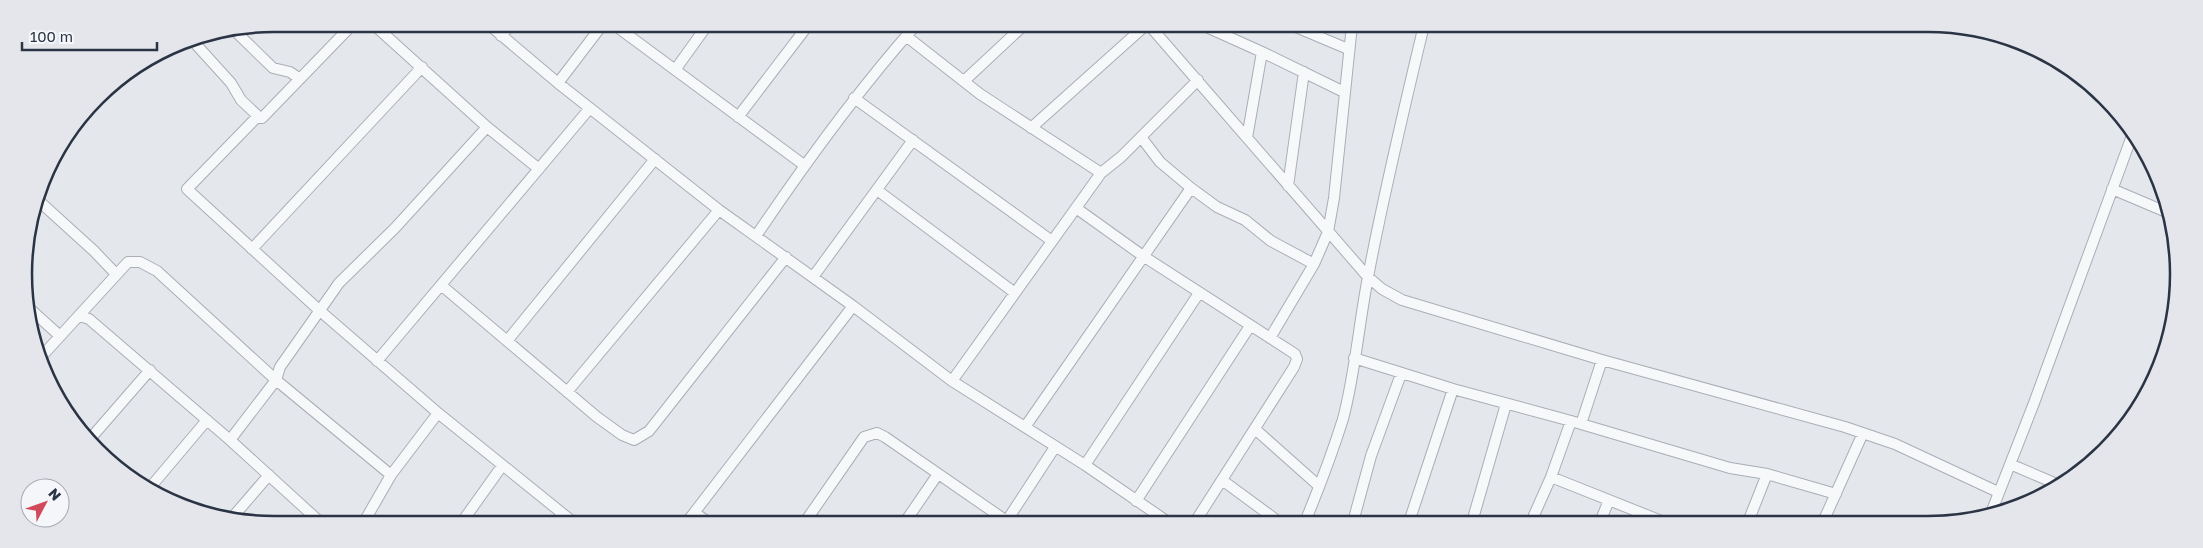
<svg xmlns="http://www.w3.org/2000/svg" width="2203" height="548" viewBox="0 0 2203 548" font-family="'Golos Text',sans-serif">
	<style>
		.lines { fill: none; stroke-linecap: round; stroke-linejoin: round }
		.minor-casing { stroke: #a9aeb7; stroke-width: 12 }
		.minor { stroke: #f7f8fa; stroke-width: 10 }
		.rim { fill: none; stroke: #2b3445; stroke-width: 2.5 }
	</style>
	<rect width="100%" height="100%" fill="#e4e7ec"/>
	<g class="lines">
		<defs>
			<path id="minor" d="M 488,24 L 558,83 L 719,210 L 853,306 L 952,381 L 1085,465 L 1168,522
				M 613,24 L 804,165
				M 1149,25 L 1368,277 L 1382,289 L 1402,300 L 1602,360 L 1845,427 L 1895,444 L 1998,492
				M 1202,25 L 1262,52 L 1247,138
				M 1291,25 L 1348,49
				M 235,31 L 273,68 L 290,72 L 300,79
				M 501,36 L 511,24
				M 906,36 L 980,94 L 1101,173
				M 192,40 L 231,83 L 241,100 L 260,118 L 262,118 L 353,24
				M 1262,52 L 1344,92
				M 675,70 L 708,24
				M 964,81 L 1024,25
				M 558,83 L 603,24
				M 854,98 L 1052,241
				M 257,117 L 187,189 L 319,310 L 438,413 L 573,522
				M 738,117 L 809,24
				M 487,127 L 539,169
				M 1031,128 L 1146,25
				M 1141,137 L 1160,162 L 1191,188 L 1217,207 L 1245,220 L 1271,241 L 1314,264
				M 1288,186 L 1304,72
				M 2112,189 L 2171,214
				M 877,190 L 1015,293
				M 39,201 L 94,251 L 116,274
				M 1076,208 L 1143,256 L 1295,354 L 1297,359 L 1294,367 L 1195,522
				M 756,236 C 806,162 857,91 916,25
				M 252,249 L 422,67
				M 813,277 L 913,140
				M 441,285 L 597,417 L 622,435 L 634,440 L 649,431 L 786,257
				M 29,308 L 60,336
				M 80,316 L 89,319 L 230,440 L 320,522
				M 1270,338 L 1314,264 L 1328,232 L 1334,198 L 1352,25
				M 507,341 L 655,159
				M 41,357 L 128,262 L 140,262 L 157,271 L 276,380 L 391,475
				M 1354,358 L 1453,389 L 1571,421 L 1730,468 L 1767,474 L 1836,494
				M 377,361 L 590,108
				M 952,381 L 1101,173 L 1121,157 L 1198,80
				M 567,392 L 719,210
				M 1581,424 L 1602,360
				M 1025,427 L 1191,188
				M 1255,429 L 1319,486
				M 90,439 L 150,370
				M 230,440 L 276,380 L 280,367 L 339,283 L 395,228 L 487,127 L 373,24
				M 2010,464 L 2059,485
				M 1085,465 L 1199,293
				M 1551,477 L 1664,522
				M 1222,480 L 1275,519
				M 148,490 L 207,420
				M 1136,501 L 1250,326
				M 695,513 L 708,522
				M 1991,513 L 2034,403 L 2133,133
				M 231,519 L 269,475
				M 364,522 L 391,475 L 438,413
				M 462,522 L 502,466
				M 557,522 L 562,513
				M 687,522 L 853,306
				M 805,522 L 864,437 L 877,433 L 885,437 L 1008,522
				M 905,522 L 938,474
				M 1006,522 L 1055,447
				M 1305,522 C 1319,488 1332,454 1343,419 C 1355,374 1359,323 1368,277 C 1384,192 1404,109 1424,25
				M 1353,522 L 1371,456 L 1401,374
				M 1409,522 L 1453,389
				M 1472,522 L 1506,404
				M 1531,522 L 1551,477 L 1571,421
				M 1600,522 L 1609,500
				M 1748,522 L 1767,474
				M 1823,522 L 1863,433"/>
		</defs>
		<!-- minor casing -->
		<use href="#minor" class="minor-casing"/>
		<!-- minor -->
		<use href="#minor" class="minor"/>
	</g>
	<!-- crop -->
	<path d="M0 0H2203V548H0ZM274 32H1928A242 242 0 0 1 2170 274V274A242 242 0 0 1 1928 516H274A242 242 0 0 1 32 274V274A242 242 0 0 1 274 32Z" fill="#e4e6eb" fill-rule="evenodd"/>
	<path class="rim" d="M274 32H1928A242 242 0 0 1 2170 274V274A242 242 0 0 1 1928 516H274A242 242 0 0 1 32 274V274A242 242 0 0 1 274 32Z"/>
	<!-- north arrow -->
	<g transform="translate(45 503) rotate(49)"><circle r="24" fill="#f4f6f9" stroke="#a4a8b1"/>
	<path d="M0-4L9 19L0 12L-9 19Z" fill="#d1495b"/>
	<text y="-8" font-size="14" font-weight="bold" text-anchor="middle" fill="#2b3445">N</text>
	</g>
	<!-- scale -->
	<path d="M22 42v8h135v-8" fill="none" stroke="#2b3445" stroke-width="2.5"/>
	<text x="30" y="42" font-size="15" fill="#2b3445" stroke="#f4f6f9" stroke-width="4" paint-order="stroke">100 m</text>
</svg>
